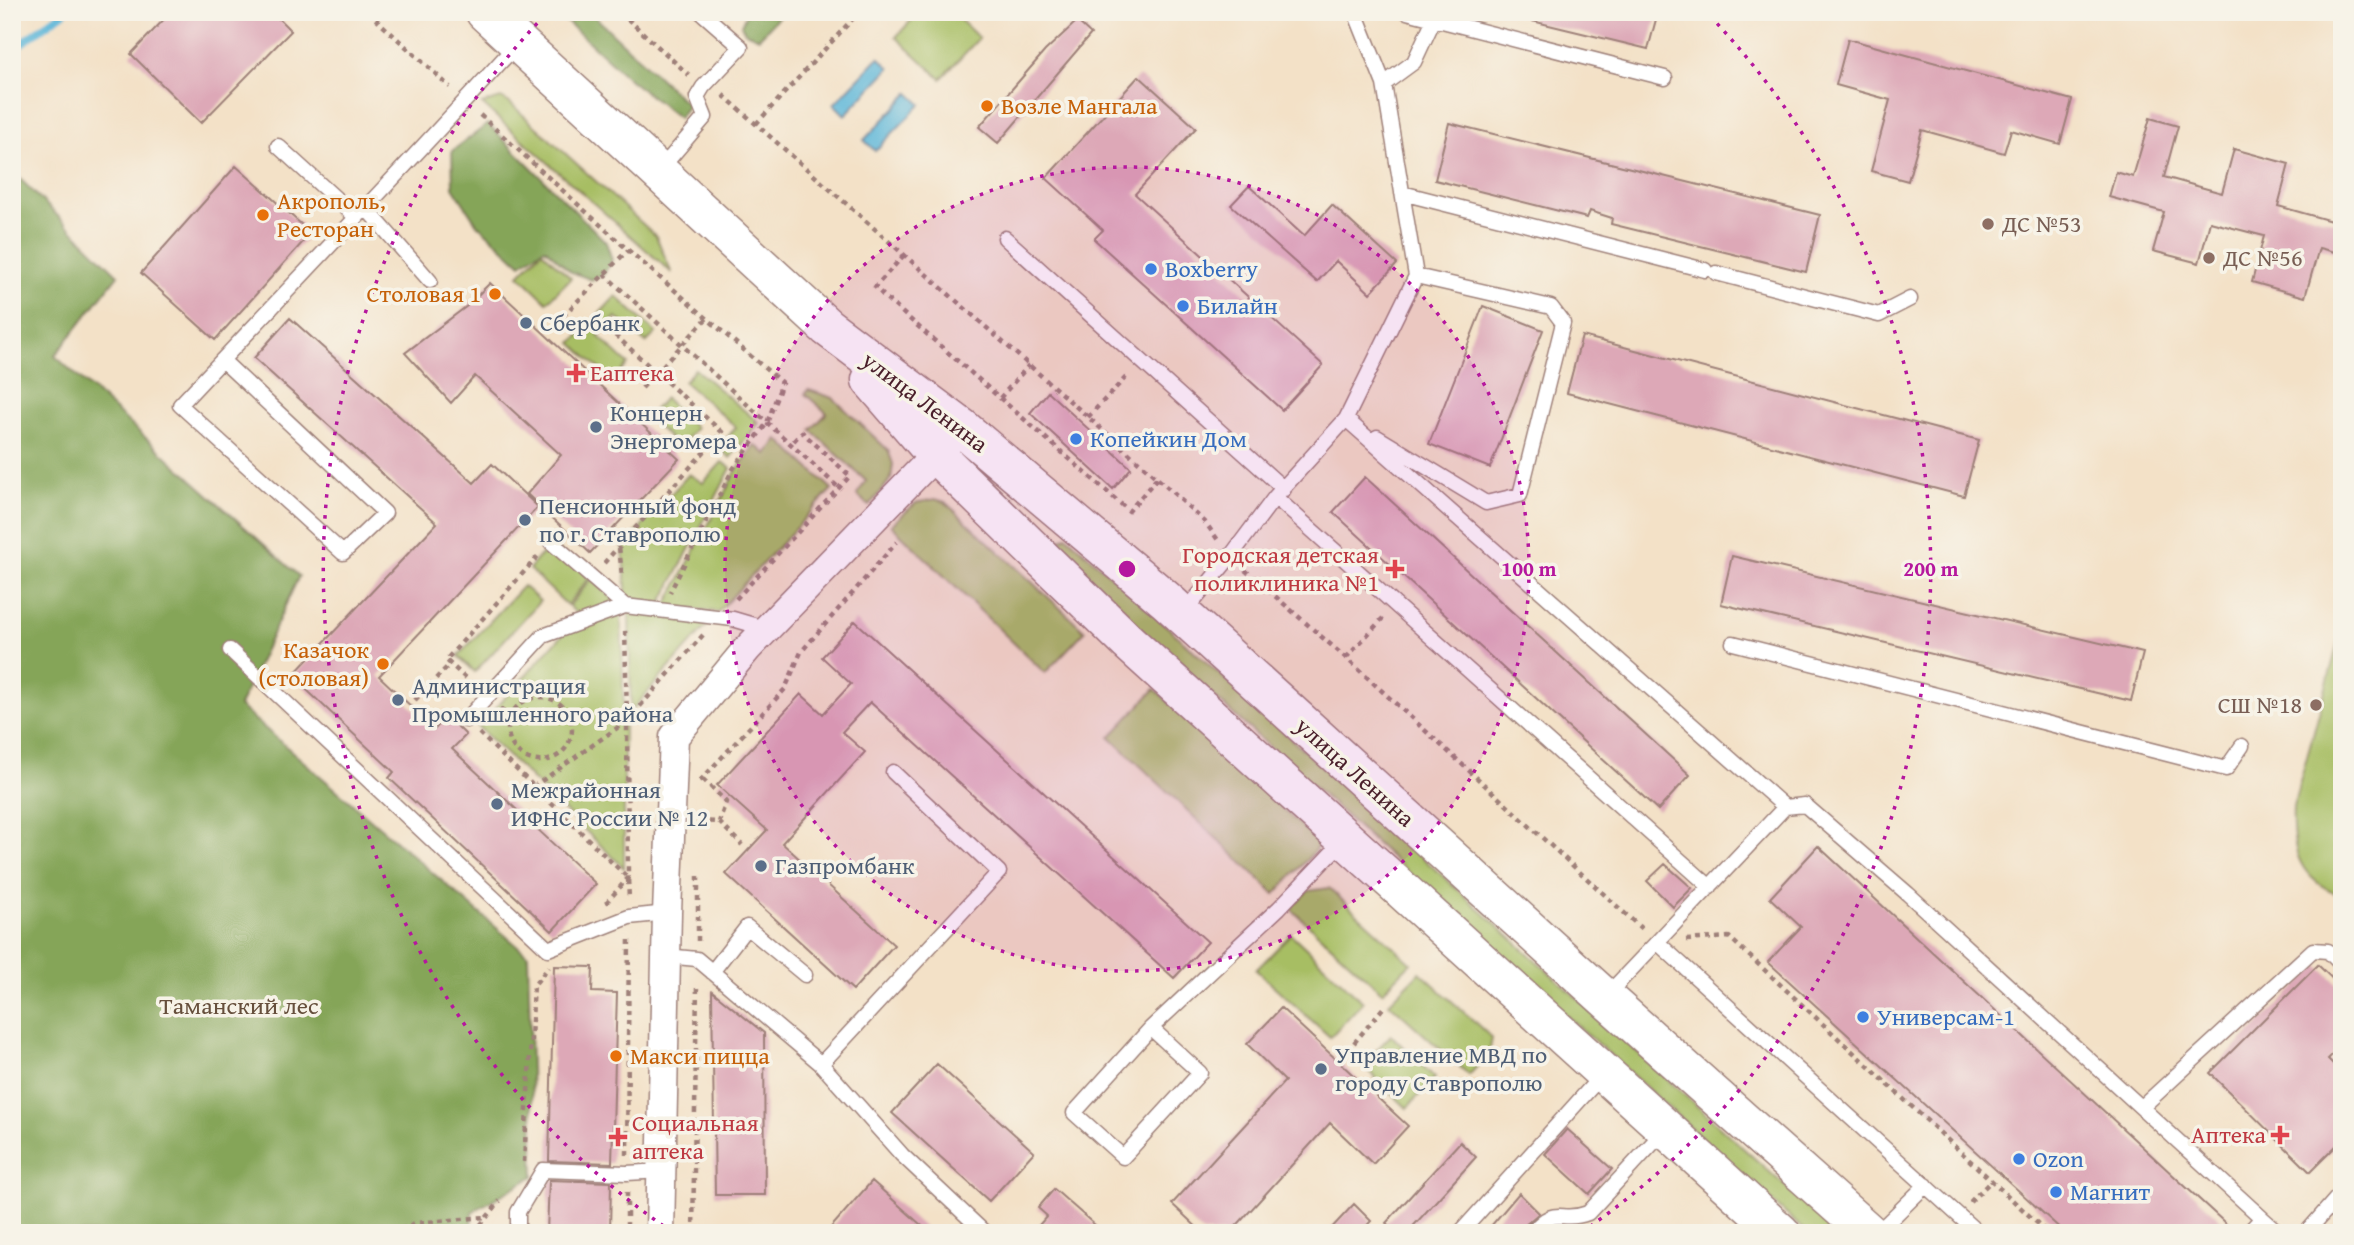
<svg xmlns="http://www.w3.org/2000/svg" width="2354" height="1245" viewBox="0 0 2354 1245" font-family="'Gentium Book Plus',serif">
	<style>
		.green { fill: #a7be63; stroke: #786e47; stroke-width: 2 }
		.forest { fill: #85a559; stroke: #686242; stroke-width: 2 }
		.water { fill: #5ab5d8; stroke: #526a82; stroke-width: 2 }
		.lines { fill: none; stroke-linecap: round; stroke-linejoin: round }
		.stream { stroke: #5ab5d8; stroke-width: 8 }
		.building { fill: #dda8b7 }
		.lane-casing { stroke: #9e8079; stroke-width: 17 }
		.street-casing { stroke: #9e8079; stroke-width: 31 }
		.secondary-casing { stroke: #9e8079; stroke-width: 41 }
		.path { stroke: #9e8079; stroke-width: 4.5; stroke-dasharray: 5 5; stroke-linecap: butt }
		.lane { stroke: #fff; stroke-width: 14 }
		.street { stroke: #fff; stroke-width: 28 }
		.secondary { stroke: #fff; stroke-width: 38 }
		.ring { fill: none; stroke: #b5179e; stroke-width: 3.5; stroke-dasharray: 3.5 7 }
		.food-dot { fill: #e8710a; stroke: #f7f3e8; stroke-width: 2.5 }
		.education-dot { fill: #8d6e63; stroke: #f7f3e8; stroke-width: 2.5 }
		.shop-dot { fill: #3f7fe0; stroke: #f7f3e8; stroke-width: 2.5 }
		.service-dot { fill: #5c6f8a; stroke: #f7f3e8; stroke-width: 2.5 }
		.health-dot { fill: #e0444e; stroke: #f7f3e8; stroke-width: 2.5 }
		.labels { text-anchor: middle; stroke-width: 7; stroke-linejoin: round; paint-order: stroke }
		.food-label { font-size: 24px; fill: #c56008; stroke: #f7f3e8; text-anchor: start }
		.education-label { font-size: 24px; fill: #785e54; stroke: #f7f3e8; text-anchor: start }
		.shop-label { font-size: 24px; fill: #366cbe; stroke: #f7f3e8; text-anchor: start }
		.service-label { font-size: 24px; fill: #4e5e75; stroke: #f7f3e8; text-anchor: start }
		.health-label { font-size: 24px; fill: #be3a42; stroke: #f7f3e8; text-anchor: start }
		.street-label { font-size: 24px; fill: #4a1f2b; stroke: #f7f3e8 }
		.park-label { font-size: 24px; fill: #664f3c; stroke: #f7f3e8 }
		.centre { fill: #b5179e; stroke: #f7f3e8; stroke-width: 3.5 }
		.ring-label { font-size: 21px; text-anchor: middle; font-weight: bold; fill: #b5179e; stroke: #f7f3e8; stroke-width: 7; stroke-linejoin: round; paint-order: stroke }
	</style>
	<rect width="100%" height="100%" fill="#f7f3e8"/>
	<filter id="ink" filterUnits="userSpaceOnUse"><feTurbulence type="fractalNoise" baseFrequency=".0143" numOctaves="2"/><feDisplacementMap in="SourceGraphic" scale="14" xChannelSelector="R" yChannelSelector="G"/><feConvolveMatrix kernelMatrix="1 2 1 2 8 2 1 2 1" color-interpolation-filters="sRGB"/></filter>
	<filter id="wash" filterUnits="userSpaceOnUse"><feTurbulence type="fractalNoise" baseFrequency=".00686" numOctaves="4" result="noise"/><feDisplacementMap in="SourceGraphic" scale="28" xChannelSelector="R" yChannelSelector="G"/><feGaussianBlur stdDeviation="1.57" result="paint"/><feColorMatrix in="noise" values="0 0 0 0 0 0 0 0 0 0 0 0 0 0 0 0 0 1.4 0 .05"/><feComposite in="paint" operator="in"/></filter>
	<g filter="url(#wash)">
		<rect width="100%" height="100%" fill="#f3e1c7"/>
		<!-- green -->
		<path class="green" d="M 919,12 L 952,12 L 979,38 L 941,79 L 896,37 Z
			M 501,98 L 510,103 L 656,236 L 672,273 L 482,104 Z
			M 542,251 L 571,278 L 547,302 L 519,275 Z
			M 616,296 L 656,333 L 646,343 L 616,317 L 598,336 L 628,364 L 613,381 L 572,343 Z
			M 695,369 L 759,423 L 730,458 L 719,448 L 736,427 L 684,382 Z
			M 809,390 L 833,398 L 888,450 L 893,464 L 891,479 L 869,506 L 857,495 L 866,481 L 811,430 L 827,413 L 805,394 Z
			M 665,398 L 696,428 L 679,447 L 647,417 Z
			M 778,439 L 832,489 L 718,612 L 666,606 L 736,471 L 755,445 L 767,454 Z
			M 722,462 L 731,468 L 660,606 L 627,602 L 623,547 L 689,474 L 703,483 Z
			M 935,499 L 945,502 L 1085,631 L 1045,673 L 891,525 L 916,503 Z
			M 1067,536 L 1152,613 L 1837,1233 L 1807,1233 L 1138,628 L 1056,547 L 1058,541 Z
			M 551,543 L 589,578 L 567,605 L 529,569 Z
			M 591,579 L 619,605 L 582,619 L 569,606 Z
			M 523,586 L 540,601 L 475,672 L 458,656 Z
			M 621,612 L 624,726 L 624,868 L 478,727 L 566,631 Z
			M 629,612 L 711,621 L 631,711 Z
			M 2342,629 L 2342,896 C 2298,879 2291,851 2293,807 Z
			M 1155,689 L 1319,843 L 1314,852 L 1275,894 L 1110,737 Z
			M 1329,888 L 1411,963 L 1382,992 L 1290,908 L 1308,891 Z
			M 1291,934 L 1363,1002 L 1330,1037 L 1256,970 Z
			M 1420,972 L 1492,1038 L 1489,1054 L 1469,1075 L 1389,1003 Z
			M 1391,1035 L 1435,1078 L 1407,1108 L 1362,1065 Z"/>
		<!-- forest -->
		<path class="forest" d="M 556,12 L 590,12 L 688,105 L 679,118 L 630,80 Z
			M 747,12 L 783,12 L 759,38 L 745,32 L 741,25 Z
			M 488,124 L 606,242 L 612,260 L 604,274 L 592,280 L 571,272 L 545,248 L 521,264 L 477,224 L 453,187 L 452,151 Z
			M 12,171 L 118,275 L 55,356 L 299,576 L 239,706 L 528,955 L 534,1176 L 472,1212 L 471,1233 L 12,1233 Z"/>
		<!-- water -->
		<path class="water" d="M 879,57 L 890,68 L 845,115 L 834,104 Z
			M 909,93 L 921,104 L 875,151 L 864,140 Z"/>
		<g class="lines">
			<!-- stream -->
			<path class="stream" d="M 12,50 L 64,12"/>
		</g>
		<g id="blocks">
			<!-- building -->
			<path class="building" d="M 171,12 L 272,12 L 291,31 L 201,123 L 131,54 Z
				M 1532,12 L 1658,12 L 1648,49 L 1532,21 Z
				M 1077,21 L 1091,34 L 998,143 L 979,127 L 1045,51 Z
				M 1848,39 L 2072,100 L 2060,144 L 2011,130 L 2004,153 L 1922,130 L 1908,181 L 1871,171 L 1890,100 L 1836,85 Z
				M 1139,76 L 1196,128 L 1135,194 L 1323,365 L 1282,410 L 1094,239 L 1103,230 L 1046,178 Z
				M 2150,118 L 2178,126 L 2164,177 L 2222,193 L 2234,149 L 2289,164 L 2278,206 L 2342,224 L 2342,254 L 2319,248 L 2305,297 L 2252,282 L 2264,236 L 2210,222 L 2199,263 L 2153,251 L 2164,212 L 2109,197 L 2116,172 L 2133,177 Z
				M 1449,123 L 1820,215 L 1806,272 L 1611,224 L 1612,218 L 1590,211 L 1587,218 L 1435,180 Z
				M 236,166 L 311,233 L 215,340 L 141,273 Z
				M 1249,186 L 1304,236 L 1332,205 L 1397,264 L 1370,293 L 1336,261 L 1317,282 L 1231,205 Z
				M 490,283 L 679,459 L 590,553 L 527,494 L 561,455 L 475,376 L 451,403 L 405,353 L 467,306 Z
				M 1483,306 L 1543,330 L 1490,468 L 1429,444 Z
				M 290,318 L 474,483 L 492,464 L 538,507 L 379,676 L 435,729 L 447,716 L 466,735 L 452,749 L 596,884 L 552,931 L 389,778 L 394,772 L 292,676 L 437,523 L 254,358 Z
				M 1582,336 L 1979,440 L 1964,496 L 1567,393 Z
				M 1048,392 L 1131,468 L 1113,489 L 1030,413 Z
				M 1365,477 L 1690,775 L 1658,810 L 1333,512 Z
				M 1732,556 L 2143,653 L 2131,701 L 1721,604 Z
				M 855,621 L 1208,942 L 1174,978 L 870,702 L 842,732 L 865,752 L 782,843 L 894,945 L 853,990 L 726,874 L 767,830 L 717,785 L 801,694 L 823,714 L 851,684 L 822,657 Z
				M 1818,846 L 2175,1177 L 2236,1233 L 2065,1233 L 1768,962 L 1801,927 L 1770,898 Z
				M 1665,864 L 1692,888 L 1673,907 L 1647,881 Z
				M 2318,965 L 2342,988 L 2342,1045 L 2328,1059 L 2342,1073 L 2342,1140 L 2310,1172 L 2210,1073 Z
				M 554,966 L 593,967 L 592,992 L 617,993 L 612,1163 L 549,1161 Z
				M 712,991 L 764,1033 L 765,1195 L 715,1195 Z
				M 1281,1008 L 1408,1126 L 1373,1164 L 1330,1123 L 1230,1233 L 1203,1233 L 1172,1204 L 1285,1081 L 1247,1044 Z
				M 937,1064 L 1034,1152 L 989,1201 L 892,1113 Z
				M 1567,1129 L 1612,1169 L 1589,1194 L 1545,1154 Z
				M 1460,1142 L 1476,1157 L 1407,1233 L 1397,1233 L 1386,1223 Z
				M 549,1180 L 611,1182 L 610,1233 L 547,1233 Z
				M 872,1181 L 930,1233 L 826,1233 Z
				M 1054,1189 L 1104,1233 L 1032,1233 L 1047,1216 L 1038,1208 Z
				M 1519,1193 L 1539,1213 L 1524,1226 L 1522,1233 L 1485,1233 Z
				M 1354,1204 L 1371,1221 L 1360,1233 L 1327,1233 Z"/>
		</g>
	</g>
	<g filter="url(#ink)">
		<use href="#blocks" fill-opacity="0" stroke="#9e8079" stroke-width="2"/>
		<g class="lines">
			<defs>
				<path id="lane" d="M 1407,12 L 1665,78
					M 1384,84 L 1414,62 L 1434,19
					M 278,146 L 356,217
					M 659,171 L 705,117 L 697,97 L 703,87 L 741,47 L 701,12
					M 1402,193 L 1705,270
					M 365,207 L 430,281
					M 1005,238 L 1284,489
					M 1716,273 L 1879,315 L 1910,299
					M 222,360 L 385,513 L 343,553 L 180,405 C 292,285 407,166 517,44
					M 1346,419 L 1785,807
					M 1377,437 L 1486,503 L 1520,495 L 1563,323 L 1551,307 L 1416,276
					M 1275,497 L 1710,887
					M 551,542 L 625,606 L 733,619 L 767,629
					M 1183,614 L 1230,557 L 1275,497 L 1346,419 L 1416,276 L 1384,84 L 1355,12
					M 1733,643 L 2226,769 L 2242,746
					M 230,650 L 548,949 L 629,917 L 667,913
					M 466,720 L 543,636 L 625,606
					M 1657,942 L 1978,1233
					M 666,956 L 697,959 L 821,1064 L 902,1155 L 985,1233
					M 712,972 L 747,927 L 805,975
					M 1605,997 L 1785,807 L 1805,805 L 1908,894 L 2262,1218 L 2248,1233
					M 1151,1028 L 1200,1073 L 1123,1157 L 1074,1113 L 1151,1028 L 1279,908 L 1344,840
					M 821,1064 L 999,872 L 893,772
					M 2142,1107 L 2313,950 L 2328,951 L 2342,965
					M 2262,1218 L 2279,1233
					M 518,1233 L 518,1212 L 543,1170 L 627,1173 L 662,1171
					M 1460,1233 L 1603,1074
					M 1531,1233 C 1558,1203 1559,1224 1588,1213 L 1665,1130
					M 1877,1233 L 1926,1185
					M 2306,1233 L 2342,1192"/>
				<path id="street" d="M 660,1233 L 667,913 L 674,737 L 747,649 L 949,441"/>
				<path id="secondary" d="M 485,12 L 827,327 L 962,428 L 1166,600 L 1605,998 L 1869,1233
					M 871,380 L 936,455 L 1128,642 L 1781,1233"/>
			</defs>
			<!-- lane casing -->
			<use href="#lane" class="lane-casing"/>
			<!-- street casing -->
			<use href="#street" class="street-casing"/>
			<!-- secondary casing -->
			<use href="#secondary" class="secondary-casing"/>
			<!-- path -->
			<path class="path" d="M 368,12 L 450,87
				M 620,12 L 689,75
				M 12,21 L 24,12
				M 723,95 L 1157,478 L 1205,522 L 1218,540
				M 480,115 L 628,250 L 782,383 L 767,423 L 733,469 L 670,592
				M 756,124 L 859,12
				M 904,255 L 875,287 L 888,300 L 1129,511 L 1157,478
				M 604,274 L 839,488
				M 556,323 L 628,250
				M 615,335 L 722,432 L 619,546 L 622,576
				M 642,388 L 707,318
				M 1000,398 L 1029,365
				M 1088,417 L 1129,374
				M 604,563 L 619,546
				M 1245,570 L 1346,658 L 1643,930
				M 736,599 L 850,476 L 802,432 L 791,444
				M 1346,658 L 1383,618
				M 473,685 L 446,660 L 539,555
				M508 729a32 32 0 1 1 64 0a32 32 0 1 1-64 0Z
				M 415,700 L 450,664
				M 500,709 L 510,717
				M 479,733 L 628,878 L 629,899
				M 703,779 L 726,802 L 719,822
				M 700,781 L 785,689 L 801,652 L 897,542
				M 533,787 L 627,721 L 625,627
				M 699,821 L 719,822 L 742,845
				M 606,903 L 628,878 L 627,721 L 704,634
				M 1686,940 L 1729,937 L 2048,1233
				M 698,941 L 698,876
				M 1354,1043 L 1383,1008
				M 627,1155 L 629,936
				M 524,1162 L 534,985 L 549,967
				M 627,1192 L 627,1233
				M 1970,1202 L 1992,1180
				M 391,1233 L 415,1223 L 486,1217
				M 474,1233 L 500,1201
				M 693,1233 L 697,985"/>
			<!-- lane -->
			<use href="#lane" class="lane"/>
			<!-- street -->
			<use href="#street" class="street"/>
			<!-- secondary -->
			<use href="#secondary" class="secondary"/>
		</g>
	</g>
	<!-- distance rings -->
	<circle cx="1127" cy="569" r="402" fill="#b5179e" fill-opacity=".12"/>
	<g class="ring">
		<circle cx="1127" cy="569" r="402"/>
		<path d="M672 1232A804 804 0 0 1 544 16M1710 16A804 804 0 0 1 1582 1232"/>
	</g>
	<!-- markers -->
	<g class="food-dot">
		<circle cx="987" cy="106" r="7"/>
		<circle cx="263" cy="215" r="7"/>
		<circle cx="495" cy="294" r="7"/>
		<circle cx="383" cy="664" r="7"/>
		<circle cx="616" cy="1056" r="7"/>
	</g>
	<g class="education-dot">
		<circle cx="1988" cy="224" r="7"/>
		<circle cx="2209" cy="258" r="7"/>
		<circle cx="2316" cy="705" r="7"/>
	</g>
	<g class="shop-dot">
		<circle cx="1151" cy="269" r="7"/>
		<circle cx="1183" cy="306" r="7"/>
		<circle cx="1076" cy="439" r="7"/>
		<circle cx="1863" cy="1017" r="7"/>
		<circle cx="2019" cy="1159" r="7"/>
		<circle cx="2056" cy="1192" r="7"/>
	</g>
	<g class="service-dot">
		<circle cx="526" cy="323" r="7"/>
		<circle cx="596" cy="427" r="7"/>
		<circle cx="525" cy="520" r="7"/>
		<circle cx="398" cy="700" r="7"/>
		<circle cx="497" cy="804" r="7"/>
		<circle cx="761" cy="866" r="7"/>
		<circle cx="1321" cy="1069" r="7"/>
	</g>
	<g class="health-dot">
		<path d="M572.5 362.5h7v7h7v7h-7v7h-7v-7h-7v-7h7z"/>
		<path d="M1391.5 558.5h7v7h7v7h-7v7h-7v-7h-7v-7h7z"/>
		<path d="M2276.5 1124.5h7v7h7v7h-7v7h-7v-7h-7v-7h7z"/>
		<path d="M614.5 1126.5h7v7h7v7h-7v7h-7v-7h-7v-7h7z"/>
	</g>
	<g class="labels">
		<!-- food labels -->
		<g class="food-label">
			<text x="1001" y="114">Возле Мангала</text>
			<text x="277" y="209">Акрополь,<tspan x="277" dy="28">Ресторан</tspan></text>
			<text x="481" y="302" text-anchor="end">Столовая 1</text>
			<text x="369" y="658" text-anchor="end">Казачок<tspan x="369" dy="28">(столовая)</tspan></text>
			<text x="630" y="1064">Макси пицца</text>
		</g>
		<!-- education labels -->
		<g class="education-label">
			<text x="2002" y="232">ДС №53</text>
			<text x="2223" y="266">ДС №56</text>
			<text x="2302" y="713" text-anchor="end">СШ №18</text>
		</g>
		<!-- shop labels -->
		<g class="shop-label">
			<text x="1165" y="277">Boxberry</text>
			<text x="1197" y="314">Билайн</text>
			<text x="1090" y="447">Копейкин Дом</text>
			<text x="1877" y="1025">Универсам-1</text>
			<text x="2033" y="1167">Ozon</text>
			<text x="2070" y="1200">Магнит</text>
		</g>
		<!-- service labels -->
		<g class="service-label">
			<text x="540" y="331">Сбербанк</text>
			<text x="610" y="421">Концерн<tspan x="610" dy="28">Энергомера</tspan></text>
			<text x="539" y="514">Пенсионный фонд<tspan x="539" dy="28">по г. Ставрополю</tspan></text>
			<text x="412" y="694">Администрация<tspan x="412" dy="28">Промышленного района</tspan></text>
			<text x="511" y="798">Межрайонная<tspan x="511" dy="28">ИФНС России № 12</tspan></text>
			<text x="775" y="874">Газпромбанк</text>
			<text x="1335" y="1063">Управление МВД по<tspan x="1335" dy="28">городу Ставрополю</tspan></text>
		</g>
		<!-- health labels -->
		<g class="health-label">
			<text x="590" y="381">Еаптека</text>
			<text x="1379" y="563" text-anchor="end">Городская детская<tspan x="1379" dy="28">поликлиника №1</tspan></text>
			<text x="632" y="1131">Социальная<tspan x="632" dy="28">аптека</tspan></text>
			<text x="2266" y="1143" text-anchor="end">Аптека</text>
		</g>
		<!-- street labels -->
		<g class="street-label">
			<text transform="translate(925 402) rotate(37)" y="8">улица Ленина</text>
			<text transform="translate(1355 772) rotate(42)" y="8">улица Ленина</text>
		</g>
		<!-- park labels -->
		<g class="park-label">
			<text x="239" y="1014">Таманский лес</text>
		</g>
	</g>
	<circle cx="1127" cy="569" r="10" class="centre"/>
	<g class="ring-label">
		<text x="1529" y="576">100 m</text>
		<text x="1931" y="576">200 m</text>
	</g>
	<!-- margin -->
	<rect width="2354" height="1245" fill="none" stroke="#f7f3e8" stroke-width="42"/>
</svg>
